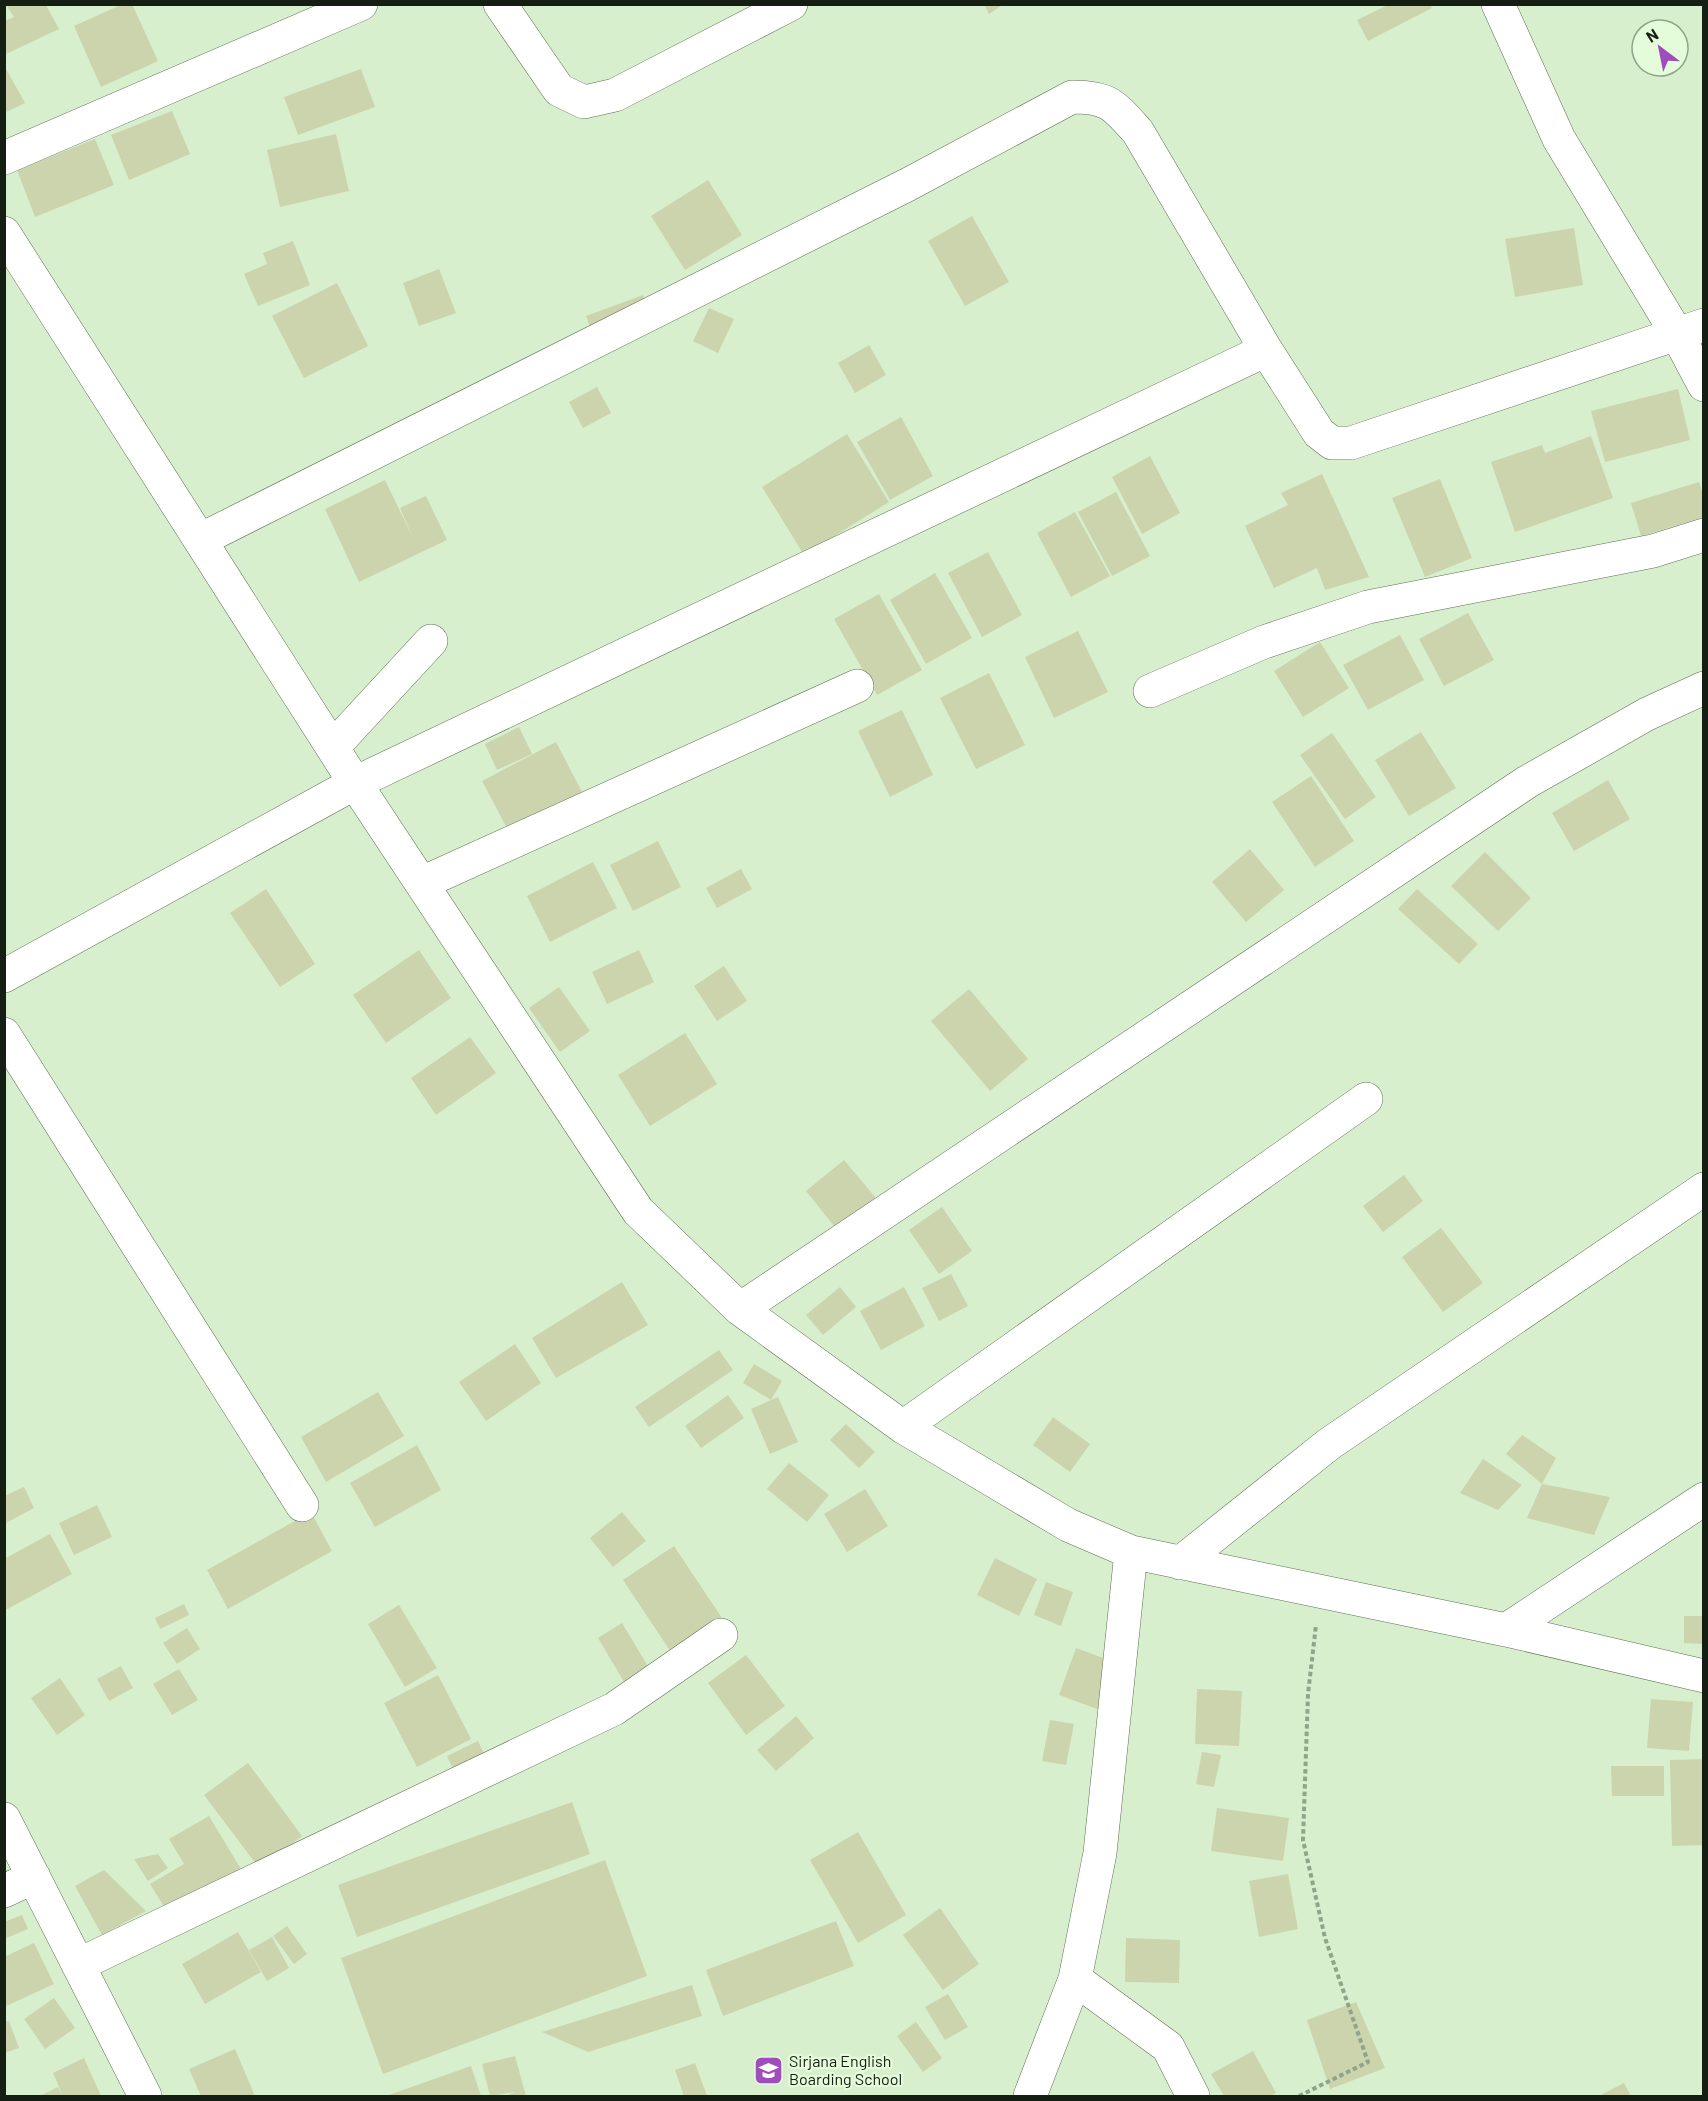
<svg xmlns="http://www.w3.org/2000/svg" width="1708" height="2101" viewBox="0 0 1708 2101" font-family="Barlow,sans-serif">
	<style>
		.building { fill: #ccd4ae }
		.lines { fill: none; stroke-linecap: round; stroke-linejoin: round }
		.minor-casing { stroke: #5c7153; stroke-width: 34 }
		.path { stroke: #91a48a; stroke-width: 4; stroke-dasharray: 4.5 3; stroke-linecap: butt }
		.minor { stroke: #fff; stroke-width: 33 }
		.labels { text-anchor: middle; stroke-width: 4.5; stroke-linejoin: round; paint-order: stroke }
		.poi-label { font-size: 16px; fill: #151e12; stroke: #e4fcda; text-anchor: start }
	</style>
	<rect width="100%" height="100%" fill="#d7efcd"/>
	<!-- building -->
	<path class="building" d="M 123,4 L 132,4 L 158,61 L 101,87 L 74,26 Z
		M 984,4 L 1004,4 L 989,14 Z
		M 6,5 L 46,5 L 59,29 L 4,55 L 4,21 L 14,17 Z
		M 1388,5 L 1430,5 L 1432,8 L 1368,41 L 1357,20 Z
		M 4,65 L 25,103 L 4,113 Z
		M 361,69 L 375,107 L 298,135 L 284,97 Z
		M 172,111 L 190,154 L 129,180 L 111,135 Z
		M 336,134 L 349,191 L 280,207 L 267,150 Z
		M 95,139 L 114,185 L 35,217 L 17,170 Z
		M 708,180 L 742,235 L 685,270 L 651,216 Z
		M 972,216 L 1009,282 L 965,306 L 928,241 Z
		M 1574,228 L 1583,285 L 1515,297 L 1505,239 Z
		M 293,241 L 310,285 L 258,306 L 244,274 L 267,264 L 263,253 Z
		M 439,269 L 456,313 L 419,326 L 403,283 Z
		M 337,283 L 368,346 L 304,378 L 272,316 Z
		M 643,295 L 649,311 L 592,332 L 586,316 Z
		M 709,308 L 734,319 L 718,353 L 693,341 Z
		M 869,345 L 886,375 L 855,393 L 838,363 Z
		M 597,387 L 611,413 L 583,428 L 569,402 Z
		M 1678,389 L 1690,440 L 1605,462 L 1591,411 Z
		M 901,417 L 933,476 L 890,500 L 857,442 Z
		M 847,434 L 889,502 L 804,555 L 762,487 Z
		M 1591,436 L 1613,498 L 1515,532 L 1491,462 L 1542,445 L 1545,453 Z
		M 1150,456 L 1180,513 L 1142,534 L 1112,477 Z
		M 1322,474 L 1369,577 L 1325,590 L 1317,568 L 1274,588 L 1245,526 L 1288,505 L 1281,493 Z
		M 1440,479 L 1472,558 L 1425,577 L 1392,498 Z
		M 385,480 L 413,538 L 400,508 L 426,496 L 447,540 L 359,582 L 325,509 Z
		M 1699,482 L 1704,498 L 1704,517 L 1641,536 L 1631,503 Z
		M 1116,492 L 1150,556 L 1112,576 L 1078,512 Z
		M 1075,512 L 1110,576 L 1071,597 L 1037,533 Z
		M 988,552 L 1022,615 L 982,637 L 948,573 Z
		M 935,573 L 972,638 L 926,664 L 890,600 Z
		M 879,594 L 922,670 L 877,695 L 834,619 Z
		M 1468,613 L 1494,660 L 1444,686 L 1419,639 Z
		M 1078,631 L 1108,692 L 1054,718 L 1025,657 Z
		M 1400,635 L 1424,680 L 1368,710 L 1343,665 Z
		M 1320,642 L 1349,688 L 1303,717 L 1274,671 Z
		M 989,673 L 1025,745 L 976,769 L 940,698 Z
		M 902,710 L 933,775 L 890,797 L 858,731 Z
		M 519,727 L 532,754 L 497,770 L 485,744 Z
		M 1421,732 L 1456,788 L 1409,816 L 1375,760 Z
		M 1332,733 L 1376,797 L 1345,819 L 1300,755 Z
		M 556,742 L 582,792 L 509,832 L 482,781 Z
		M 1311,776 L 1354,841 L 1315,867 L 1272,802 Z
		M 1608,780 L 1630,819 L 1574,851 L 1552,813 Z
		M 658,841 L 681,887 L 633,911 L 610,865 Z
		M 1250,849 L 1284,890 L 1246,922 L 1212,882 Z
		M 1485,852 L 1531,898 L 1498,931 L 1451,886 Z
		M 593,862 L 617,908 L 550,942 L 527,896 Z
		M 741,869 L 752,889 L 717,908 L 706,888 Z
		M 266,889 L 315,964 L 280,987 L 230,913 Z
		M 1417,889 L 1478,944 L 1459,964 L 1398,909 Z
		M 419,950 L 451,998 L 386,1043 L 353,995 Z
		M 639,950 L 654,982 L 607,1004 L 592,972 Z
		M 724,966 L 747,1001 L 717,1021 L 694,986 Z
		M 559,987 L 590,1031 L 560,1052 L 529,1008 Z
		M 969,989 L 1028,1059 L 990,1091 L 931,1021 Z
		M 685,1033 L 717,1084 L 650,1126 L 618,1075 Z
		M 470,1037 L 496,1073 L 436,1115 L 411,1078 Z
		M 844,1160 L 881,1204 L 842,1236 L 806,1191 Z
		M 1404,1175 L 1423,1201 L 1383,1232 L 1363,1206 Z
		M 942,1207 L 972,1251 L 939,1274 L 909,1230 Z
		M 1441,1228 L 1483,1283 L 1443,1312 L 1402,1257 Z
		M 951,1274 L 968,1306 L 939,1321 L 922,1288 Z
		M 622,1282 L 648,1325 L 556,1378 L 532,1338 Z
		M 840,1287 L 856,1307 L 823,1335 L 806,1315 Z
		M 904,1287 L 925,1326 L 881,1350 L 860,1311 Z
		M 515,1344 L 541,1383 L 486,1421 L 459,1382 Z
		M 719,1350 L 733,1370 L 649,1427 L 635,1407 Z
		M 754,1364 L 782,1381 L 771,1400 L 743,1383 Z
		M 378,1392 L 404,1436 L 326,1482 L 301,1437 Z
		M 728,1395 L 744,1418 L 701,1448 L 685,1426 Z
		M 778,1397 L 798,1442 L 770,1454 L 751,1409 Z
		M 1053,1417 L 1090,1444 L 1070,1472 L 1033,1445 Z
		M 846,1424 L 875,1452 L 859,1468 L 830,1440 Z
		M 1522,1435 L 1556,1458 L 1542,1484 L 1506,1454 Z
		M 417,1445 L 441,1490 L 375,1527 L 350,1483 Z
		M 1483,1459 L 1522,1485 L 1498,1510 L 1460,1493 Z
		M 789,1463 L 829,1495 L 807,1522 L 767,1489 Z
		M 1542,1484 L 1610,1497 L 1594,1535 L 1527,1518 Z
		M 24,1487 L 34,1508 L 6,1523 L 4,1496 Z
		M 865,1489 L 888,1526 L 847,1552 L 824,1514 Z
		M 97,1505 L 112,1537 L 74,1555 L 59,1523 Z
		M 311,1512 L 332,1551 L 228,1609 L 207,1570 Z
		M 622,1512 L 646,1541 L 613,1567 L 590,1538 Z
		M 50,1534 L 72,1574 L 4,1611 L 4,1559 Z
		M 674,1546 L 722,1618 L 671,1652 L 623,1580 Z
		M 995,1558 L 1037,1579 L 1019,1616 L 977,1595 Z
		M 1046,1582 L 1073,1592 L 1061,1626 L 1034,1615 Z
		M 184,1604 L 189,1615 L 160,1629 L 155,1618 Z
		M 399,1605 L 437,1668 L 405,1687 L 368,1624 Z
		M 1684,1616 L 1704,1616 L 1704,1644 L 1684,1643 Z
		M 622,1623 L 652,1673 L 627,1687 L 598,1638 Z
		M 187,1628 L 200,1649 L 177,1664 L 163,1643 Z
		M 1076,1648 L 1117,1663 L 1100,1710 L 1059,1695 Z
		M 746,1655 L 785,1706 L 746,1735 L 708,1683 Z
		M 121,1666 L 133,1688 L 109,1701 L 97,1679 Z
		M 179,1669 L 198,1700 L 172,1715 L 153,1684 Z
		M 438,1675 L 471,1739 L 417,1767 L 384,1703 Z
		M 60,1678 L 85,1715 L 57,1735 L 31,1698 Z
		M 1197,1689 L 1242,1691 L 1239,1746 L 1195,1744 Z
		M 1651,1699 L 1693,1702 L 1689,1751 L 1647,1748 Z
		M 796,1716 L 814,1738 L 776,1771 L 757,1750 Z
		M 1050,1720 L 1074,1724 L 1066,1765 L 1042,1761 Z
		M 478,1741 L 489,1764 L 458,1779 L 447,1756 Z
		M 1202,1752 L 1221,1755 L 1214,1787 L 1196,1784 Z
		M 1704,1759 L 1704,1845 L 1672,1846 L 1670,1760 Z
		M 248,1763 L 302,1836 L 259,1868 L 204,1795 Z
		M 1611,1766 L 1664,1766 L 1664,1796 L 1612,1796 Z
		M 572,1802 L 590,1854 L 357,1937 L 338,1885 Z
		M 1217,1808 L 1289,1818 L 1283,1861 L 1211,1851 Z
		M 209,1816 L 244,1874 L 171,1918 L 150,1884 L 184,1864 L 169,1839 Z
		M 858,1832 L 906,1915 L 858,1943 L 810,1860 Z
		M 158,1854 L 168,1868 L 148,1881 L 134,1859 Z
		M 605,1860 L 647,1976 L 383,2074 L 341,1958 Z
		M 104,1870 L 146,1911 L 102,1935 L 75,1886 Z
		M 1288,1874 L 1298,1929 L 1259,1937 L 1249,1881 Z
		M 940,1908 L 979,1964 L 943,1990 L 903,1935 Z
		M 22,1915 L 28,1929 L 4,1939 L 4,1922 Z
		M 836,1921 L 854,1966 L 723,2016 L 706,1970 Z
		M 287,1926 L 307,1954 L 294,1964 L 273,1936 Z
		M 238,1932 L 261,1972 L 205,2004 L 182,1964 Z
		M 272,1937 L 289,1968 L 267,1981 L 249,1950 Z
		M 1126,1938 L 1180,1940 L 1179,1983 L 1125,1982 Z
		M 34,1943 L 54,1984 L 4,2007 L 4,1957 Z
		M 692,1985 L 702,2016 L 588,2052 L 542,2032 Z
		M 948,1994 L 968,2027 L 945,2040 L 925,2007 Z
		M 54,1998 L 75,2028 L 45,2049 L 24,2019 Z
		M 1356,2002 L 1385,2068 L 1330,2089 L 1307,2020 Z
		M 9,2021 L 19,2048 L 4,2053 L 4,2022 Z
		M 916,2022 L 942,2058 L 923,2072 L 897,2036 Z
		M 235,2049 L 255,2096 L 201,2096 L 189,2069 Z
		M 1253,2051 L 1276,2093 L 1270,2096 L 1224,2096 L 1211,2074 Z
		M 515,2056 L 526,2096 L 505,2096 L 515,2092 L 490,2096 L 482,2064 Z
		M 84,2058 L 101,2096 L 63,2096 L 53,2073 Z
		M 695,2063 L 707,2096 L 684,2096 L 675,2070 Z
		M 471,2066 L 481,2096 L 386,2096 Z
		M 1624,2083 L 1631,2096 L 1599,2096 Z
		M 58,2087 L 63,2096 L 40,2096 Z"/>
	<g class="lines">
		<defs>
			<path id="minor" d="M 500,4 L 559,90 L 584,102 L 615,95 L 791,4
				M 1498,4 L 1559,139 L 1677,334 L 1704,385
				M 4,158 L 361,4
				M 4,233 L 355,783 L 638,1211 L 740,1309 L 903,1427 L 1068,1525 L 1131,1552 L 1506,1630 L 1704,1676
				M 200,540 L 907,185 L 1072,97 C 1109,97 1114,105 1138,132 L 1266,350
				M 1150,691 L 1264,642 L 1368,607 L 1653,551 L 1704,535
				M 333,747 L 431,641
				M 422,883 L 857,686
				M 4,976 L 355,783 L 1266,350 L 1319,433 L 1332,443 L 1351,443 L 1704,325
				M 4,1034 L 302,1505
				M 740,1309 L 1527,782 L 1647,714 L 1704,688
				M 903,1427 L 1366,1099
				M 1180,1563 L 1329,1444 L 1704,1189
				M 1506,1630 L 1704,1499
				M 4,1819 L 145,2096
				M 4,1891 L 34,1877
				M 78,1965 L 614,1709 L 721,1635
				M 1075,1979 L 1168,2047 L 1193,2096
				M 1030,2096 L 1075,1979 L 1100,1853 L 1131,1552"/>
		</defs>
		<!-- minor casing -->
		<use href="#minor" class="minor-casing"/>
		<!-- path -->
		<path class="path" d="M 1299,2096 L 1368,2062 L 1325,1938 L 1303,1840 L 1308,1694 L 1316,1625"/>
		<!-- minor -->
		<use href="#minor" class="minor"/>
	</g>
	<!-- icons -->
	<defs>
		<symbol id="school-square" viewBox="-11 -11 22 22"><rect x="-9" y="-9" width="18" height="18" rx="4" fill="#a04dbc" stroke="#e4fcda"/><path d="M0-5L7-2L0 1L-7-2ZM-4 1L0 2.5L4 1V4Q0 6-4 4Z" fill="#fff"/></symbol>
	</defs>
	<g fill-rule="evenodd">
		<use href="#school-square" x="752" y="2054" width="33" height="33"/>
	</g>
	<g class="labels">
		<!-- poi labels -->
		<g class="poi-label">
			<text x="789" y="2067">Sirjana English<tspan x="789" dy="18">Boarding School</tspan></text>
		</g>
	</g>
	<!-- border -->
	<rect width="1708" height="2101" fill="none" stroke="#151e12" stroke-width="12"/>
	<!-- north arrow -->
	<g transform="translate(1660 48) rotate(328)"><circle r="28" fill="#e4fcda" stroke="#91a38a" stroke-width="1.5"/>
	<path d="M0-4.5L10 22L0 15L-10 22Z" fill="#a04dbc"/>
	<text y="-9" font-size="16" font-weight="bold" text-anchor="middle" fill="#151e12">N</text>
	</g>
</svg>
